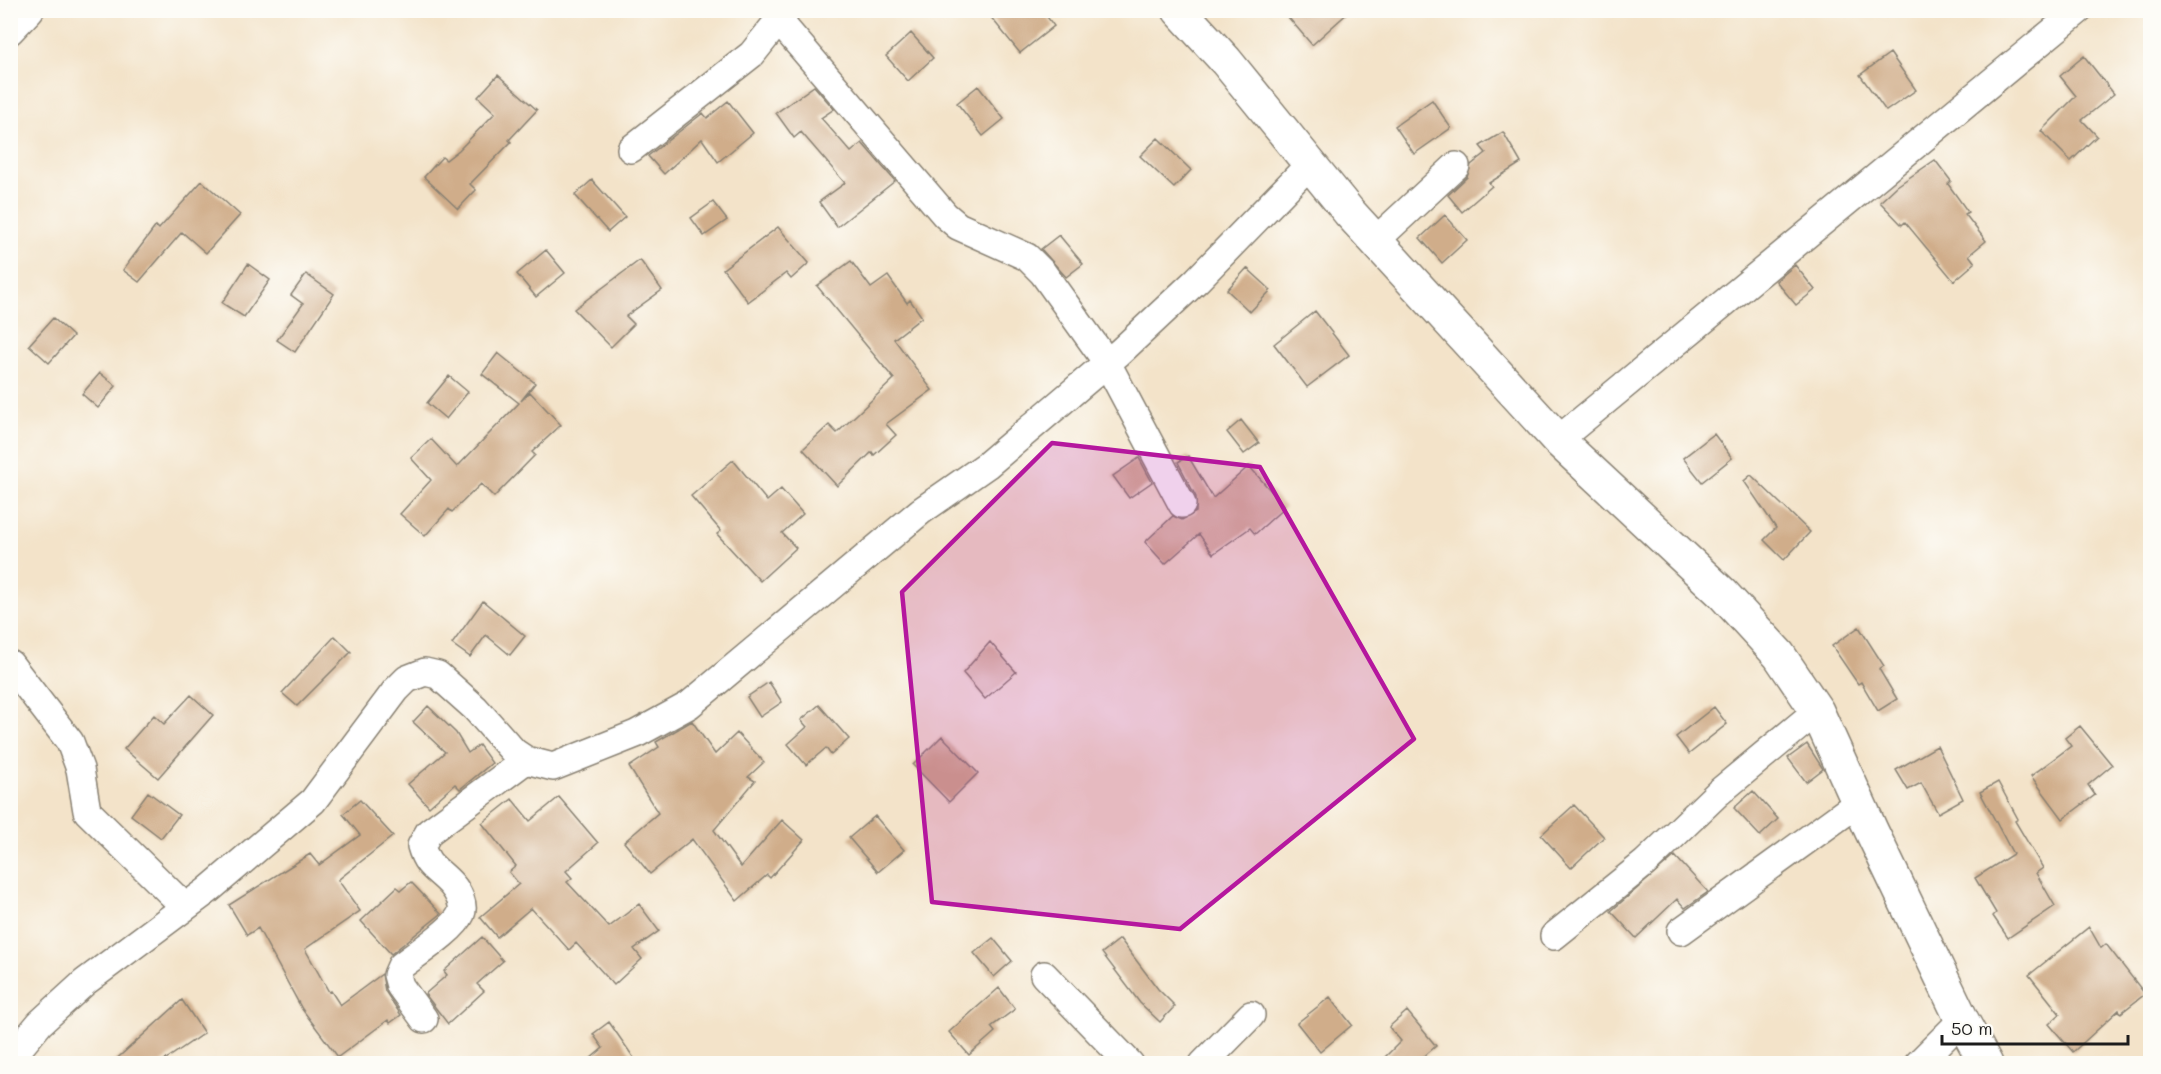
<svg xmlns="http://www.w3.org/2000/svg" width="2161" height="1074" viewBox="0 0 2161 1074" font-family="Mali,sans-serif">
	<style>
		.building { fill: #d0ad8a }
		.lines { fill: none; stroke-linecap: round; stroke-linejoin: round }
		.street-casing { stroke: #888072; stroke-width: 30 }
		.secondary-casing { stroke: #888072; stroke-width: 36 }
		.street { stroke: #fff; stroke-width: 27 }
		.secondary { stroke: #fff; stroke-width: 33 }
		.marked { fill: #b5179e; fill-opacity: 0.2; stroke: #b5179e; stroke-width: 4.5; stroke-linejoin: round }
	</style>
	<rect width="100%" height="100%" fill="#fdfcf7"/>
	<filter id="ink" filterUnits="userSpaceOnUse"><feTurbulence type="fractalNoise" baseFrequency=".0167" numOctaves="2"/><feDisplacementMap in="SourceGraphic" scale="12" xChannelSelector="R" yChannelSelector="G"/><feConvolveMatrix kernelMatrix="1 2 1 2 8 2 1 2 1" color-interpolation-filters="sRGB"/></filter>
	<filter id="wash" filterUnits="userSpaceOnUse"><feTurbulence type="fractalNoise" baseFrequency=".008" numOctaves="4" result="noise"/><feDisplacementMap in="SourceGraphic" scale="24" xChannelSelector="R" yChannelSelector="G"/><feGaussianBlur stdDeviation="1.35" result="paint"/><feColorMatrix in="noise" values="0 0 0 0 0 0 0 0 0 0 0 0 0 0 0 0 0 1.4 0 .05"/><feComposite in="paint" operator="in"/></filter>
	<g filter="url(#wash)">
		<rect width="100%" height="100%" fill="#f3e3c9"/>
		<g id="blocks">
			<!-- building -->
			<path class="building" d="M 985,10 L 1042,10 L 1054,26 L 1020,53 Z
				M 1282,10 L 1351,10 L 1312,45 Z
				M 911,33 L 933,58 L 908,81 L 886,56 Z
				M 1890,53 L 1916,90 L 1886,111 L 1860,75 Z
				M 2084,56 L 2114,94 L 2082,120 L 2097,136 L 2071,161 L 2041,131 L 2076,96 L 2060,76 Z
				M 498,75 L 537,110 L 509,140 L 511,142 L 470,184 L 476,190 L 458,209 L 424,177 L 442,157 L 446,160 L 459,150 L 495,113 L 478,97 Z
				M 814,86 L 834,109 L 821,118 L 851,152 L 862,143 L 895,181 L 837,227 L 819,202 L 845,183 L 801,132 L 794,138 L 776,113 Z
				M 978,86 L 1004,119 L 983,136 L 957,103 Z
				M 1432,100 L 1451,128 L 1414,154 L 1395,126 Z
				M 728,101 L 753,133 L 718,162 L 702,139 L 664,174 L 648,156 L 703,113 L 707,118 Z
				M 1503,132 L 1521,163 L 1489,183 L 1492,186 L 1462,212 L 1448,195 L 1467,177 L 1471,165 L 1486,153 L 1480,146 Z
				M 1158,138 L 1191,170 L 1174,188 L 1140,156 Z
				M 1935,160 L 1951,181 L 1948,184 L 1968,212 L 1965,214 L 1986,241 L 1969,255 L 1975,263 L 1954,281 L 1905,222 L 1902,225 L 1880,202 L 1897,186 Z
				M 592,180 L 625,217 L 608,232 L 575,195 Z
				M 202,181 L 240,215 L 206,253 L 182,232 L 139,282 L 123,270 L 156,226 L 159,229 Z
				M 713,202 L 727,220 L 704,236 L 691,218 Z
				M 1445,215 L 1467,240 L 1442,263 L 1420,238 Z
				M 778,227 L 809,263 L 791,279 L 786,273 L 748,302 L 723,269 Z
				M 1059,235 L 1083,264 L 1066,277 L 1041,249 Z
				M 546,250 L 565,273 L 536,297 L 517,274 Z
				M 640,260 L 662,290 L 626,316 L 634,324 L 611,347 L 574,309 Z
				M 851,261 L 871,288 L 888,276 L 907,303 L 910,300 L 922,317 L 894,339 L 932,390 L 886,424 L 896,435 L 874,455 L 872,452 L 837,486 L 803,449 L 829,425 L 837,433 L 894,379 L 817,286 Z
				M 248,264 L 270,280 L 244,317 L 222,303 Z
				M 1795,265 L 1815,290 L 1796,305 L 1776,281 Z
				M 1247,268 L 1271,290 L 1250,312 L 1227,290 Z
				M 306,274 L 334,294 L 295,352 L 277,340 L 303,304 L 291,295 Z
				M 1315,311 L 1349,355 L 1307,387 L 1274,344 Z
				M 53,318 L 73,336 L 49,363 L 29,345 Z
				M 498,353 L 535,383 L 521,401 L 530,392 L 561,425 L 532,452 L 535,455 L 494,497 L 481,484 L 452,512 L 449,509 L 425,536 L 400,514 L 431,480 L 411,458 L 431,439 L 457,467 L 519,403 L 482,374 Z
				M 100,373 L 116,386 L 98,408 L 82,394 Z
				M 449,376 L 468,392 L 446,419 L 427,403 Z
				M 1241,420 L 1259,443 L 1244,454 L 1227,432 Z
				M 1714,434 L 1732,458 L 1702,482 L 1683,458 Z
				M 1188,456 L 1213,498 L 1249,466 L 1285,507 L 1255,534 L 1250,528 L 1213,554 L 1199,534 L 1165,564 L 1145,542 L 1173,516 L 1182,520 L 1196,512 L 1196,497 L 1178,462 Z
				M 1139,458 L 1152,482 L 1129,498 L 1113,476 Z
				M 733,460 L 767,501 L 781,489 L 803,514 L 782,533 L 796,548 L 760,581 L 717,534 L 721,531 L 691,496 Z
				M 1751,475 L 1810,532 L 1784,560 L 1764,540 L 1776,528 L 1744,481 Z
				M 483,601 L 525,636 L 510,655 L 486,635 L 470,657 L 452,644 Z
				M 1859,627 L 1884,666 L 1879,669 L 1897,699 L 1878,711 L 1861,682 L 1858,684 L 1832,646 Z
				M 335,636 L 351,652 L 297,706 L 282,693 Z
				M 990,642 L 1016,672 L 985,699 L 963,673 Z
				M 769,682 L 782,702 L 760,717 L 747,697 Z
				M 191,695 L 213,715 L 158,778 L 124,749 L 154,715 L 164,724 Z
				M 819,705 L 849,739 L 831,755 L 826,748 L 806,765 L 788,744 L 807,727 L 801,720 Z
				M 428,706 L 456,733 L 468,753 L 479,745 L 492,763 L 460,789 L 455,784 L 429,807 L 408,784 L 445,752 L 413,722 Z
				M 1714,707 L 1727,724 L 1689,754 L 1676,737 Z
				M 692,721 L 715,754 L 737,733 L 764,762 L 748,777 L 755,781 L 714,830 L 741,867 L 782,820 L 804,840 L 770,878 L 767,875 L 737,901 L 692,839 L 650,874 L 624,842 L 658,813 L 629,767 L 659,747 L 656,742 Z
				M 2080,726 L 2112,765 L 2088,785 L 2095,795 L 2063,819 L 2031,776 L 2071,746 L 2065,738 Z
				M 942,736 L 978,773 L 949,802 L 913,765 Z
				M 1807,744 L 1823,769 L 1806,782 L 1788,758 Z
				M 1937,746 L 1963,799 L 1938,813 L 1921,783 L 1908,790 L 1896,770 Z
				M 1998,782 L 2018,819 L 2015,821 L 2043,868 L 2036,873 L 2055,906 L 2008,938 L 1993,916 L 1996,913 L 1975,878 L 2013,854 L 1980,792 Z
				M 1753,791 L 1778,819 L 1760,836 L 1734,808 Z
				M 148,792 L 179,815 L 161,838 L 131,815 Z
				M 559,797 L 598,843 L 566,871 L 572,878 L 567,882 L 609,927 L 639,904 L 659,931 L 634,949 L 642,959 L 614,985 L 576,943 L 569,950 L 531,908 L 497,937 L 480,917 L 519,884 L 509,872 L 516,866 L 482,823 L 512,799 L 530,821 Z
				M 360,800 L 393,836 L 338,880 L 360,911 L 305,949 L 329,992 L 331,991 L 340,1005 L 382,974 L 385,991 L 401,1015 L 390,1023 L 388,1020 L 338,1057 L 302,1009 L 258,928 L 247,935 L 229,905 L 310,854 L 319,865 L 360,835 L 343,814 Z
				M 1574,805 L 1604,837 L 1571,868 L 1541,835 Z
				M 875,816 L 904,850 L 878,872 L 849,838 Z
				M 1675,856 L 1708,892 L 1685,908 L 1677,899 L 1636,938 L 1611,911 Z
				M 411,882 L 441,914 L 391,954 L 361,921 L 397,887 L 401,890 Z
				M 2089,927 L 2101,948 L 2106,944 L 2145,994 L 2121,1013 L 2119,1010 L 2073,1052 L 2049,1024 L 2060,1014 L 2029,975 Z
				M 482,937 L 503,961 L 477,984 L 484,991 L 448,1024 L 425,994 L 447,975 L 444,971 Z
				M 993,938 L 1012,961 L 994,977 L 974,953 Z
				M 1120,939 L 1158,989 L 1175,1006 L 1160,1022 L 1140,1003 L 1102,953 Z
				M 999,988 L 1015,1009 L 991,1027 L 995,1032 L 969,1055 L 949,1032 Z
				M 1330,997 L 1352,1025 L 1320,1052 L 1297,1023 Z
				M 182,1000 L 204,1033 L 159,1064 L 111,1064 Z
				M 1407,1011 L 1436,1046 L 1415,1064 L 1378,1064 L 1401,1041 L 1389,1027 Z
				M 609,1022 L 638,1064 L 584,1064 L 603,1048 L 593,1034 Z"/>
		</g>
	</g>
	<g filter="url(#ink)">
		<use href="#blocks" fill-opacity="0" stroke="#888072" stroke-width="1.5"/>
		<g class="lines">
			<defs>
				<path id="street" d="M 779,21 L 945,215 L 958,226 L 1027,257 L 1043,273 L 1106,361 L 1182,504
					M 10,31 L 30,10
					M 631,149 L 752,54 L 787,10
					M 1375,241 L 1456,166
					M 1558,440 L 2079,10
					M 10,664 L 70,742 L 80,769 L 87,811 L 185,907
					M 1681,931 L 1858,803
					M 1554,936 L 1645,863 L 1718,793 L 1817,711
					M 1044,975 L 1130,1064
					M 424,1019 L 400,986 L 397,975 L 401,966 C 416,954 454,930 461,914 C 465,905 458,892 452,885 C 438,869 427,868 421,846 L 429,832 L 526,760
					M 10,1059 L 40,1023 L 85,982 L 207,891 L 313,801 L 396,690 L 407,679 L 425,672 L 438,675 L 475,708 L 514,752 L 526,760 L 553,767 L 636,734 L 689,705 L 921,511 L 987,465 L 1120,352 L 1197,280 L 1311,163
					M 1203,1064 L 1251,1015
					M 1918,1064 L 1962,1020"/>
				<path id="secondary" d="M 1179,10 L 1226,61 L 1349,212 L 1558,440 L 1722,593 L 1779,655 L 1817,711 L 1871,830 L 1962,1020 L 1986,1064"/>
			</defs>
			<!-- street casing -->
			<use href="#street" class="street-casing"/>
			<!-- secondary casing -->
			<use href="#secondary" class="secondary-casing"/>
			<!-- street -->
			<use href="#street" class="street"/>
			<!-- secondary -->
			<use href="#secondary" class="secondary"/>
		</g>
	</g>
	<!-- marked area -->
	<path class="marked" d="M 1052,443 L 1260,467 L 1414,739 L 1180,929 L 932,902 L 902,592 Z"/>
	<!-- margin -->
	<rect width="2161" height="1074" fill="none" stroke="#fdfcf7" stroke-width="36"/>
	<!-- scale -->
	<path d="M1942 1035v9h186v-9" fill="none" stroke="#1c1c1c" stroke-width="3"/>
	<text x="1951" y="1035" font-size="18" fill="#1c1c1c" stroke="#fdfcf7" stroke-width="4.5" paint-order="stroke">50 m</text>
</svg>
